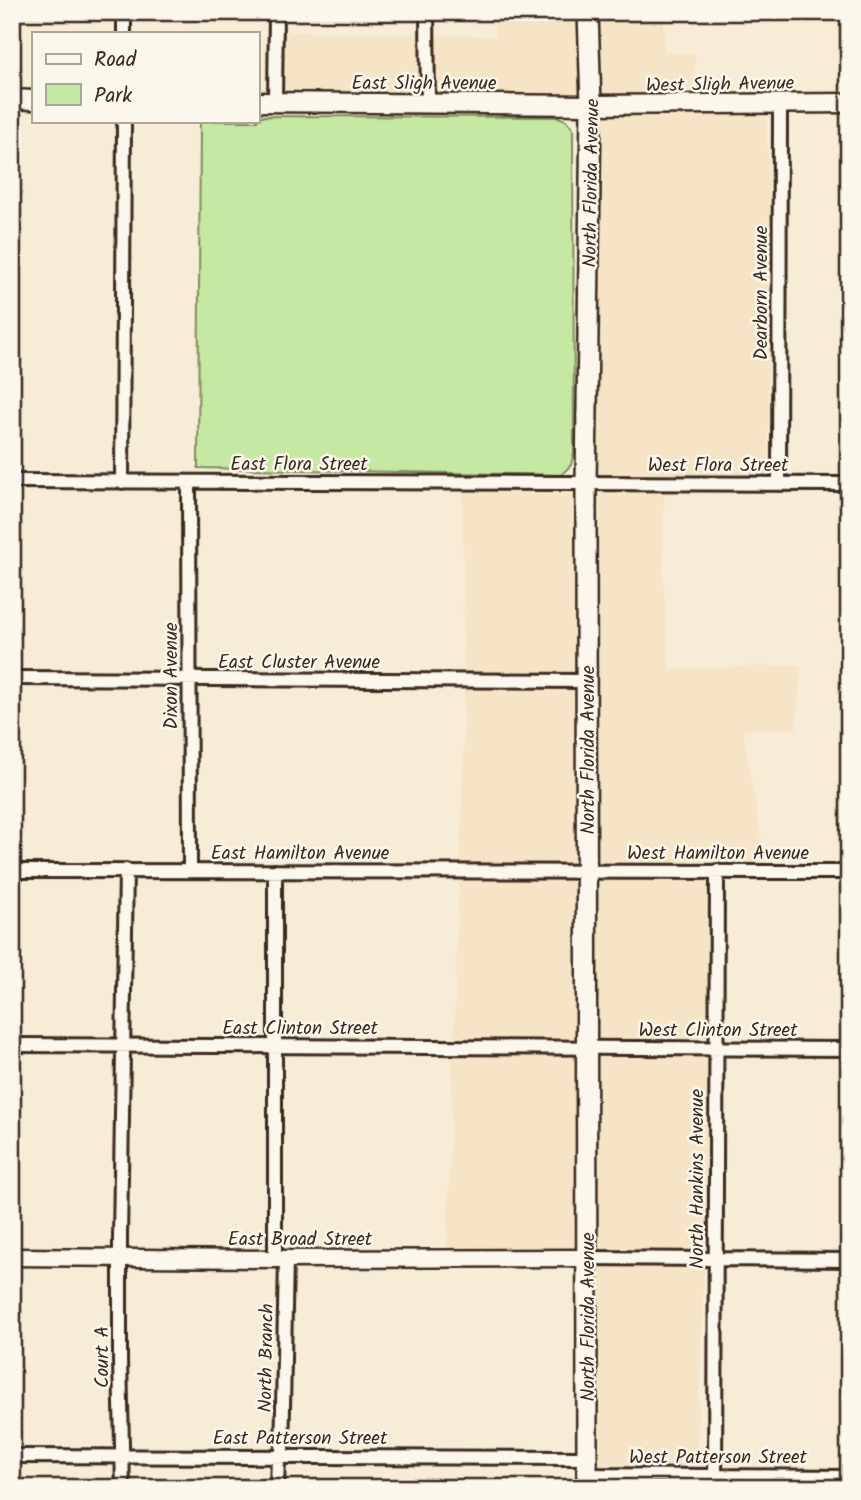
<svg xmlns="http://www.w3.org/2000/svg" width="861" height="1500" viewBox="0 0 861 1500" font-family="Kalam,sans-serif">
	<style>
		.built { fill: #f5e4c6 }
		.green { fill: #c5e9a3; stroke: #808a60; stroke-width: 2 }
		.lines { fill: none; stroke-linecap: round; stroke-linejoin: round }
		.minor-casing { stroke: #3b2a1e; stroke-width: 18 }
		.tertiary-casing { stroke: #3b2a1e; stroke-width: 21 }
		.secondary-casing { stroke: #3b2a1e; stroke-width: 23 }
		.primary-casing { stroke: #3b2a1e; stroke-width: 24 }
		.minor { stroke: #fbf7ec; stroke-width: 12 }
		.tertiary { stroke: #fbf7ec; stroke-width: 16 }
		.secondary { stroke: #fbf7ec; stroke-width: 18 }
		.primary { stroke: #fbf7ec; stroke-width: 19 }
		.labels { text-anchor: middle; stroke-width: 5; stroke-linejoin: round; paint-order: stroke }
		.street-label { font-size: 19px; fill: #3b2a1e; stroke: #fbf7ec }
	</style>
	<rect width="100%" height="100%" fill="#f7ecd6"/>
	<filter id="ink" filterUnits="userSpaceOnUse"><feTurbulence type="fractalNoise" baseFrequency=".0143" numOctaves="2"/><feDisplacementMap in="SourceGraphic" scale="14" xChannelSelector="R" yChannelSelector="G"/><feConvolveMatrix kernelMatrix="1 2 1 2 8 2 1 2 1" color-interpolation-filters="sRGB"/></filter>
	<g filter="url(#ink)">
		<!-- built -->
		<path class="built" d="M 495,12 L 582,12 L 584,98 L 434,95 L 434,35 L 495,36 Z
			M 595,12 L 664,12 L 664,53 L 695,53 L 695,97 L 597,98 Z
			M 282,32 L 421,34 L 421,95 L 282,95 Z
			M 766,111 L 770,209 L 768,476 L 593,476 L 597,112 Z
			M 463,491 L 580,491 L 580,673 L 464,673 Z
			M 593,491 L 664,491 L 663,575 L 669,669 L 801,665 L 796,729 L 743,730 L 765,864 L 720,862 L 719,864 L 594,863 Z
			M 464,688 L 580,688 L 581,863 L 460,863 L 464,742 Z
			M 459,878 L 581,878 L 581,1040 L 454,1039 Z
			M 594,878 L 711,879 L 710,1041 L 594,1040 Z
			M 453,1054 L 581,1055 L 581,1251 L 447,1251 Z
			M 594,1055 L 710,1055 L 709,1127 L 704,1251 L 594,1251 Z
			M 594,1265 L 704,1266 L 696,1468 L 594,1467 Z
			M 593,1482 L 695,1483 L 695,1488 L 593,1488 Z"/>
		<!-- green -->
		<path class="green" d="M 257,116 L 558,117 L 566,120 L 573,129 L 574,453 L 571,465 L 561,475 L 198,468 L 200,121 L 257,121 Z"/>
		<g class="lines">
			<defs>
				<path id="minor" d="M 124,12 L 124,33
					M 427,12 L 428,103
					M 275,102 L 276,12
					M 12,481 L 849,484
					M 122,482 L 124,121
					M 189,482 L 190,871
					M 779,484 L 780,103
					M 12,678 L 587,681
					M 12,871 L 849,872
					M 275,871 L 275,1259
					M 12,1045 L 849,1049
					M 588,1258 L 849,1260
					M 12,1456 L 587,1458
					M 282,1457 L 286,1259
					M 587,1475 L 849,1477
					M 123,1488 L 120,1360 L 120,1237 L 126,870
					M 277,1488 L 278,1457
					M 715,1488 L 717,871"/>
				<path id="tertiary" d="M 12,1257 L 275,1259 L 588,1258"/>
				<path id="secondary" d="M 12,99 L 33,100
					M 257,102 L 591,105 L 849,103"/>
				<path id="primary" d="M 587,1488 L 586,484 L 591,105 L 588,12"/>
			</defs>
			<!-- minor casing -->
			<use href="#minor" class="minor-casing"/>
			<!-- tertiary casing -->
			<use href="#tertiary" class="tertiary-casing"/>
			<!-- secondary casing -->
			<use href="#secondary" class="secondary-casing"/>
			<!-- primary casing -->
			<use href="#primary" class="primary-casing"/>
			<!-- minor -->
			<use href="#minor" class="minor"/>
			<!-- tertiary -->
			<use href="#tertiary" class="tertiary"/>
			<!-- secondary -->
			<use href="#secondary" class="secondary"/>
			<!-- primary -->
			<use href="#primary" class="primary"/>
		</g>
	</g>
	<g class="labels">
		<!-- street labels -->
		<g class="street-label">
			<text x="424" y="89">East Sligh Avenue</text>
			<text transform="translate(720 83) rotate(-1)" y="7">West Sligh Avenue</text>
			<text transform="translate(590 183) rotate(-89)" y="7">North Florida Avenue</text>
			<text transform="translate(760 293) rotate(-90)" y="7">Dearborn Avenue</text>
			<text x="299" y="470">East Flora Street</text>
			<text x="718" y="471">West Flora Street</text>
			<text x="299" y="668">East Cluster Avenue</text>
			<text transform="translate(170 676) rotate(-90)" y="7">Dixon Avenue</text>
			<text transform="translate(587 750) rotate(-90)" y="7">North Florida Avenue</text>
			<text x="300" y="859">East Hamilton Avenue</text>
			<text x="718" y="859">West Hamilton Avenue</text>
			<text x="300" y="1034">East Clinton Street</text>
			<text x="718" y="1036">West Clinton Street</text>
			<text transform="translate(696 1179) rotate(-90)" y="7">North Hankins Avenue</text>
			<text x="300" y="1245">East Broad Street</text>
			<text transform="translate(587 1317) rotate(-90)" y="7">North Florida Avenue</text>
			<text transform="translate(101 1357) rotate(-90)" y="7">Court A</text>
			<text transform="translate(265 1358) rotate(-89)" y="7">North Branch</text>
			<text x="300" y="1444">East Patterson Street</text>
			<text x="718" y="1463">West Patterson Street</text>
		</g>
	</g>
	<!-- margin -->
	<rect width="861" height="1500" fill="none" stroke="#fbf7ec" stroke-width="42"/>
	<rect x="21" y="21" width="819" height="1458" fill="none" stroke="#3b2a1e" stroke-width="2.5" filter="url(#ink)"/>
	<!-- legend -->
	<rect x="32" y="32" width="228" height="91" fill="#fbf7ec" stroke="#aea59a" stroke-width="2"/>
	<rect x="46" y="54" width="35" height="10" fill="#fbf7ec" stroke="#aea59a" stroke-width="2"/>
	<text x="94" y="66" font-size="21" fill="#3b2a1e">Road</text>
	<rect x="46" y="84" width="35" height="21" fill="#c5e9a3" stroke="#aea59a" stroke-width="2"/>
	<text x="94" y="102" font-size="21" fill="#3b2a1e">Park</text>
</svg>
